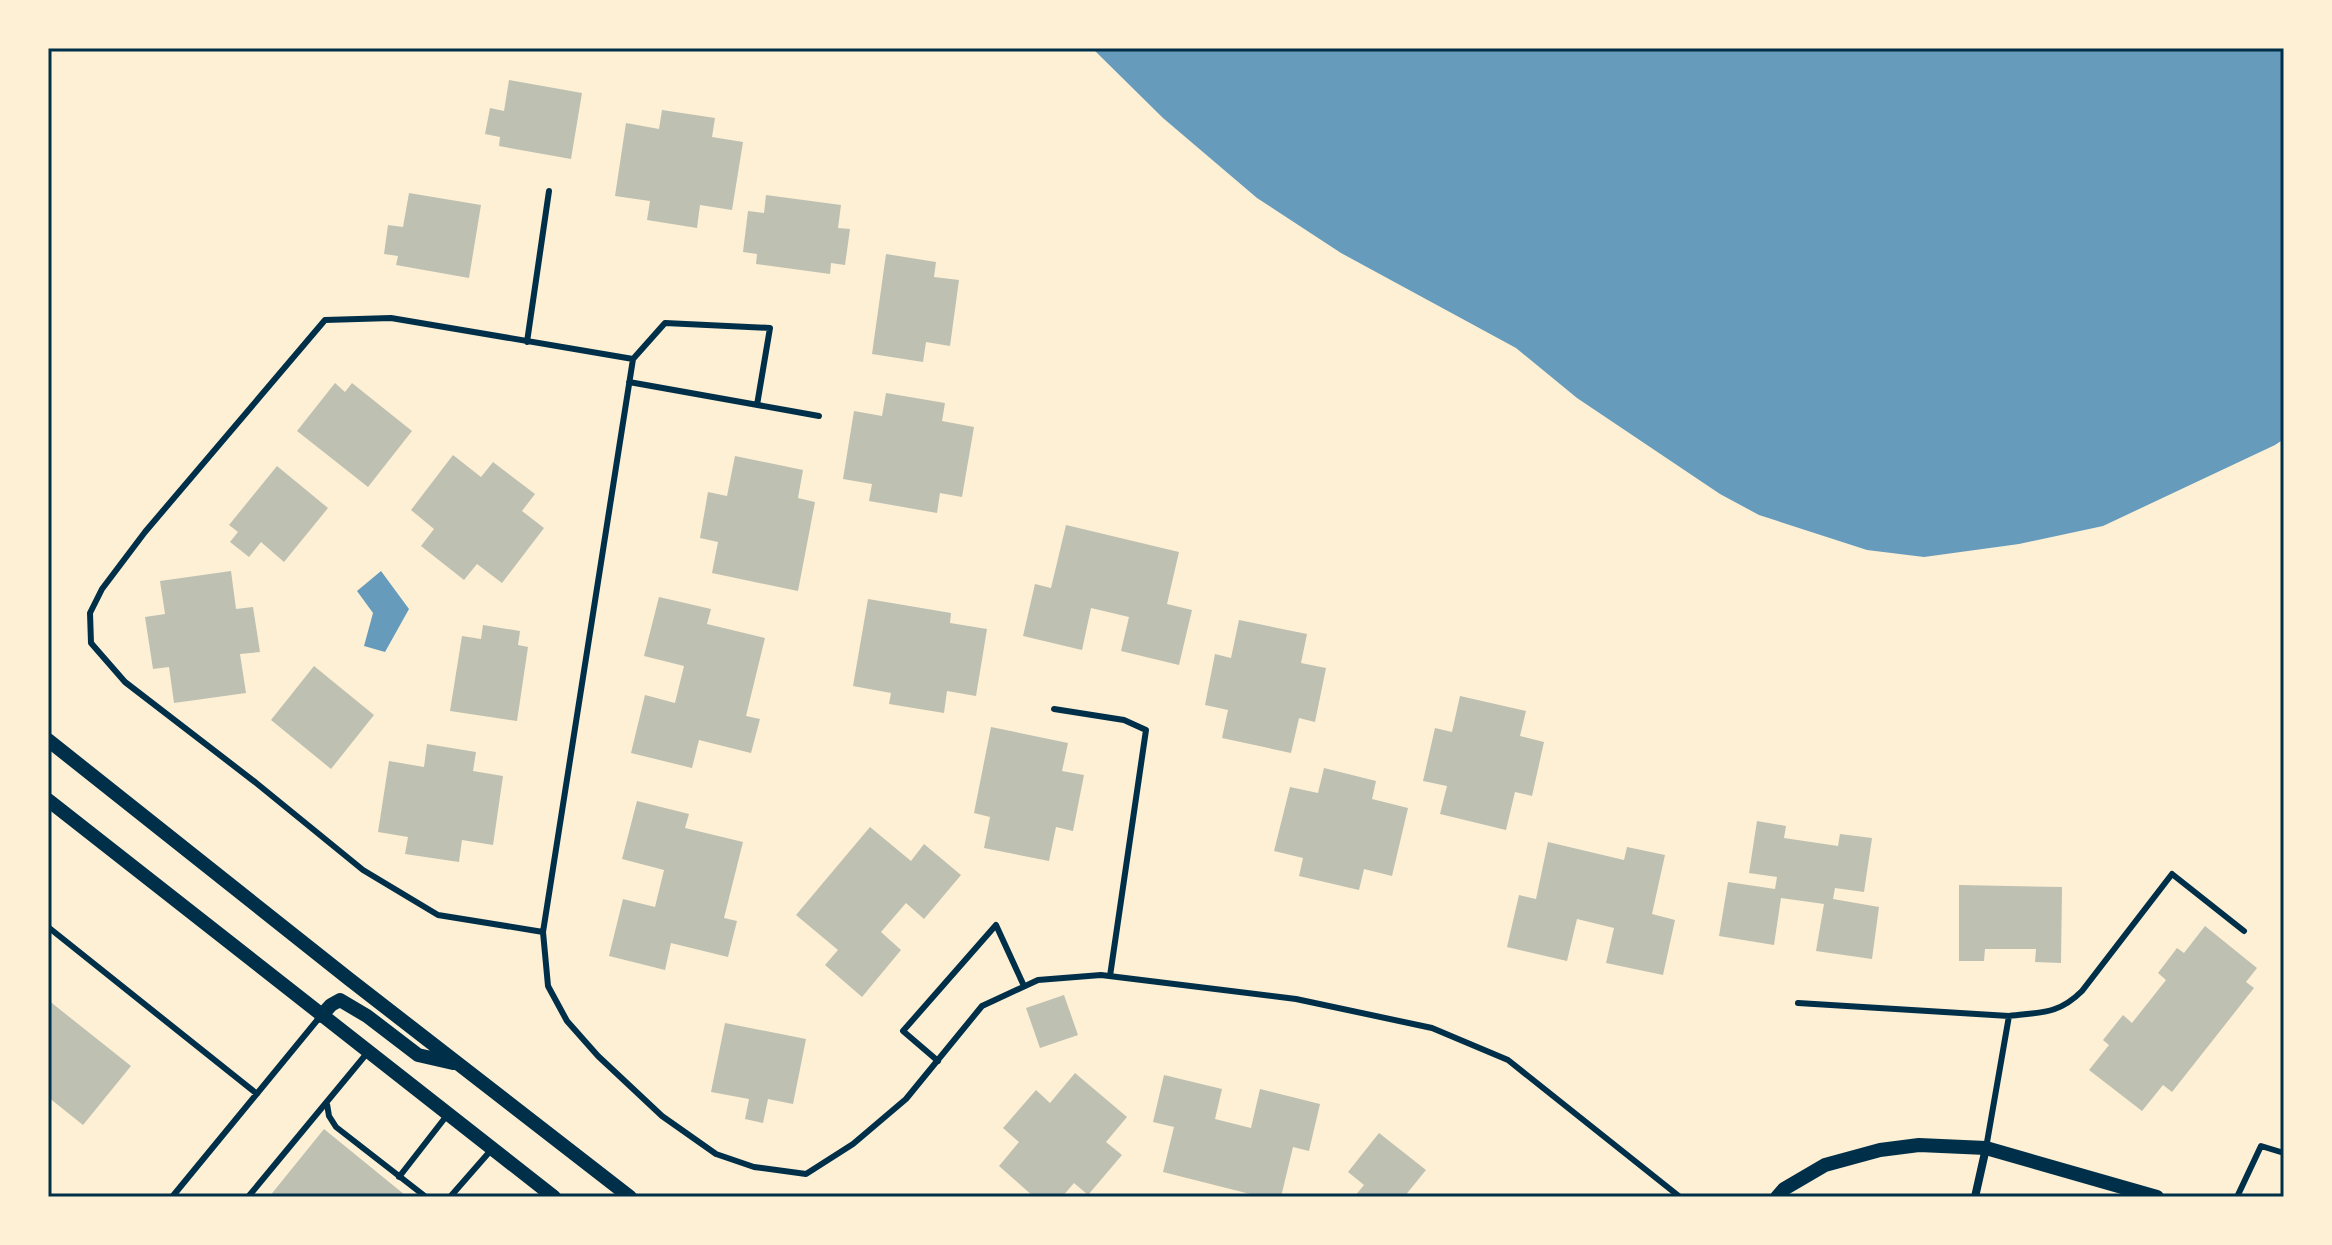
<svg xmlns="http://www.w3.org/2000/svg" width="2332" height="1245" viewBox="0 0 2332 1245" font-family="'DejaVu Sans',sans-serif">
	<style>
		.water { fill: #669bbc }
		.building { fill: #bec0b2 }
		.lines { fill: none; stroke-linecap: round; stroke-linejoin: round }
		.service { stroke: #003049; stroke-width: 6 }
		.minor { stroke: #003049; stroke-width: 8 }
		.tertiary { stroke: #003049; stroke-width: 14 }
		.neatline { fill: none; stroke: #003049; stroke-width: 3 }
	</style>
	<rect width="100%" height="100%" fill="#fdf0d5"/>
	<!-- water -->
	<path class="water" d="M 1092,48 L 2284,48 L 2284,439 L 2275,445 L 2103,526 L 2019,544 L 1924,557 L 1867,550 L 1759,515 L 1720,494 L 1577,398 L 1516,348 L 1341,253 L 1257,198 L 1163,118 Z
		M 381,571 L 409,609 L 385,652 L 364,646 L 373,613 L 357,591 Z"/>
	<!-- building -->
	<path class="building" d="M 509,80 L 582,93 L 571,159 L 499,146 L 500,137 L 485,134 L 490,108 L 504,111 Z
		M 662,110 L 715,118 L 712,137 L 743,142 L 732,210 L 700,205 L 697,228 L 647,220 L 650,201 L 615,196 L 626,123 L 659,129 Z
		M 409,193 L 481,205 L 469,278 L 396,265 L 398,256 L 384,254 L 388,225 L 403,227 Z
		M 766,195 L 841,205 L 838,228 L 850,229 L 845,265 L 831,263 L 830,274 L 756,264 L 757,254 L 743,252 L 748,211 L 764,213 Z
		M 886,254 L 936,262 L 934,277 L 959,280 L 950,346 L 926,342 L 923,362 L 872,354 Z
		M 335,383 L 345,392 L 352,383 L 412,431 L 368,487 L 297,431 Z
		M 886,393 L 945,403 L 942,421 L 974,427 L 962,497 L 940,493 L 937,513 L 869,501 L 872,484 L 843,479 L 854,411 L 882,416 Z
		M 453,455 L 481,477 L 493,462 L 535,494 L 522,511 L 544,528 L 502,583 L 477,564 L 464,580 L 421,546 L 434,529 L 411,510 Z
		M 735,456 L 803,470 L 798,498 L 815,502 L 798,591 L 712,573 L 718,542 L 700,538 L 708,492 L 727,496 Z
		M 277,466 L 328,508 L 284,562 L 261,542 L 249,557 L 230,542 L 238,532 L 229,525 Z
		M 1066,525 L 1179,552 L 1167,604 L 1192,610 L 1179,665 L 1121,651 L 1129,617 L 1091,608 L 1082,650 L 1023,636 L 1035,584 L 1051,588 Z
		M 231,571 L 236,609 L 253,607 L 260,652 L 240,654 L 246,693 L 174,703 L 169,667 L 153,669 L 145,617 L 165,614 L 160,581 Z
		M 659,597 L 711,609 L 707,624 L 765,638 L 746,716 L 760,719 L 751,753 L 699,740 L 692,768 L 631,753 L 645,695 L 675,703 L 684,666 L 644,656 Z
		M 868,599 L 951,613 L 950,623 L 987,629 L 976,696 L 947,691 L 944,713 L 889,704 L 891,693 L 853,686 Z
		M 1239,620 L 1307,634 L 1301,663 L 1326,668 L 1315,722 L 1299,718 L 1291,753 L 1222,738 L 1228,710 L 1205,705 L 1215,654 L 1231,658 Z
		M 483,625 L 520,631 L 518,645 L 528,647 L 517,721 L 450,711 L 462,636 L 481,639 Z
		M 314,666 L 374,715 L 331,769 L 271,720 Z
		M 1460,696 L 1526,711 L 1520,736 L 1544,742 L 1532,796 L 1515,792 L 1506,830 L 1440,814 L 1447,786 L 1423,781 L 1435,728 L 1452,732 Z
		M 991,727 L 1068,743 L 1062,771 L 1084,775 L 1073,831 L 1056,827 L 1049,861 L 984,848 L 990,817 L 974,813 Z
		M 427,744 L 476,752 L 473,771 L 503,776 L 493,845 L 462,840 L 459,862 L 405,854 L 408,837 L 378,832 L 389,761 L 424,767 Z
		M 1324,768 L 1376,781 L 1372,799 L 1408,808 L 1392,876 L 1364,869 L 1359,890 L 1299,876 L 1303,858 L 1274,851 L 1290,787 L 1318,793 Z
		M 637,801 L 689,814 L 685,828 L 743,842 L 724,918 L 737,921 L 728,957 L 671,943 L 665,970 L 609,956 L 623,899 L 655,907 L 664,870 L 622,859 Z
		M 1757,821 L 1786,826 L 1784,838 L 1838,846 L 1840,834 L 1872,838 L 1864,892 L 1835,888 L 1833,899 L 1879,907 L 1872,959 L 1816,951 L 1824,904 L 1781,898 L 1774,945 L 1719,936 L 1728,882 L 1775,889 L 1777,877 L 1749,873 Z
		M 870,827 L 911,861 L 924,844 L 961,875 L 924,919 L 906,903 L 881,932 L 901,950 L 862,997 L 825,965 L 838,950 L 796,915 Z
		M 1548,842 L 1624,860 L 1627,847 L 1665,855 L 1652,914 L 1675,920 L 1663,975 L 1606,963 L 1614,928 L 1577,919 L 1567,961 L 1507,947 L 1519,895 L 1536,899 Z
		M 1959,885 L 2062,887 L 2061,963 L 2035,962 L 2036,949 L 1985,949 L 1984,961 L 1959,961 Z
		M 2205,926 L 2257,968 L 2246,982 L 2254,988 L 2172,1092 L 2163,1085 L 2142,1111 L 2089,1070 L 2109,1045 L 2103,1040 L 2123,1015 L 2132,1023 L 2166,980 L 2158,973 L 2177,948 L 2184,953 Z
		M 1064,995 L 1078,1035 L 1040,1048 L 1026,1008 Z
		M 48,1000 L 131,1066 L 83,1125 L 48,1097 Z
		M 725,1023 L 806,1039 L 793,1104 L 768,1099 L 763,1123 L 745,1119 L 749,1099 L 711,1092 Z
		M 1075,1073 L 1127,1117 L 1106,1142 L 1122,1155 L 1088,1195 L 1074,1183 L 1062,1197 L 1034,1197 L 999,1166 L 1019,1142 L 1003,1128 L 1036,1090 L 1050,1103 Z
		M 1164,1075 L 1222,1089 L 1215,1119 L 1251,1128 L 1260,1089 L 1320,1104 L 1309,1151 L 1293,1147 L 1281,1197 L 1262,1197 L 1163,1172 L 1174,1127 L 1153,1122 Z
		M 324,1129 L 405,1195 L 403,1197 L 269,1197 Z
		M 1379,1133 L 1426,1170 L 1404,1197 L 1354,1197 L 1364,1185 L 1348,1172 Z"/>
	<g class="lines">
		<!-- service -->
		<path class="service" d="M 527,342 L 549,191
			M 629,382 L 819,416
			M 757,405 L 770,328 L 665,323 L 633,359 L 543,932 L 548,986 L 567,1021 L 598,1056 L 662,1116 L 716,1154 L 754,1167 L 806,1174 L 853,1144 L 906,1099 L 982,1006 L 1038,980 L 1101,975 L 1296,999 L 1432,1028 L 1508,1060 L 1680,1197
			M 1054,709 L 1124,720 L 1146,730 L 1110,976
			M 48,927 L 257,1094
			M 543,932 L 438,915 L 363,870 L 255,782 L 125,682 L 91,643 L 90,613 L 102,589 L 145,532 L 325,320 L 391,318 L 633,359
			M 1798,1003 L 2009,1016 L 1986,1148
			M 2009,1016 C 2040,1012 2058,1015 2082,991 L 2172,874 L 2244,931
			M 938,1061 L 903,1031 L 996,925 L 1024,986
			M 327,1104 L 329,1116 L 336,1127 L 426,1197
			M 399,1177 L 448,1114
			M 172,1197 L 319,1018
			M 248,1197 L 368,1052
			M 450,1197 L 492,1149
			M 2237,1197 L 2261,1146 L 2284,1153"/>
		<!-- minor -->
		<path class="minor" d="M 1975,1197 L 1986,1148"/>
		<!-- tertiary -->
		<path class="tertiary" d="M 48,740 L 349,979 L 630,1197
			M 48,800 L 554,1197
			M 321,1016 L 331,1005 L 340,1000 L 367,1016 L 418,1055 L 453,1063
			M 1777,1197 L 1784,1189 L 1825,1165 L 1880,1150 L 1919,1145 L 1986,1148 L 2157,1197"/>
	</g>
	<!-- border -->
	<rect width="2332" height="1245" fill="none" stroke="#fdf0d5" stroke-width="100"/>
	<rect x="50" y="50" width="2232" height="1145" class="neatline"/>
</svg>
